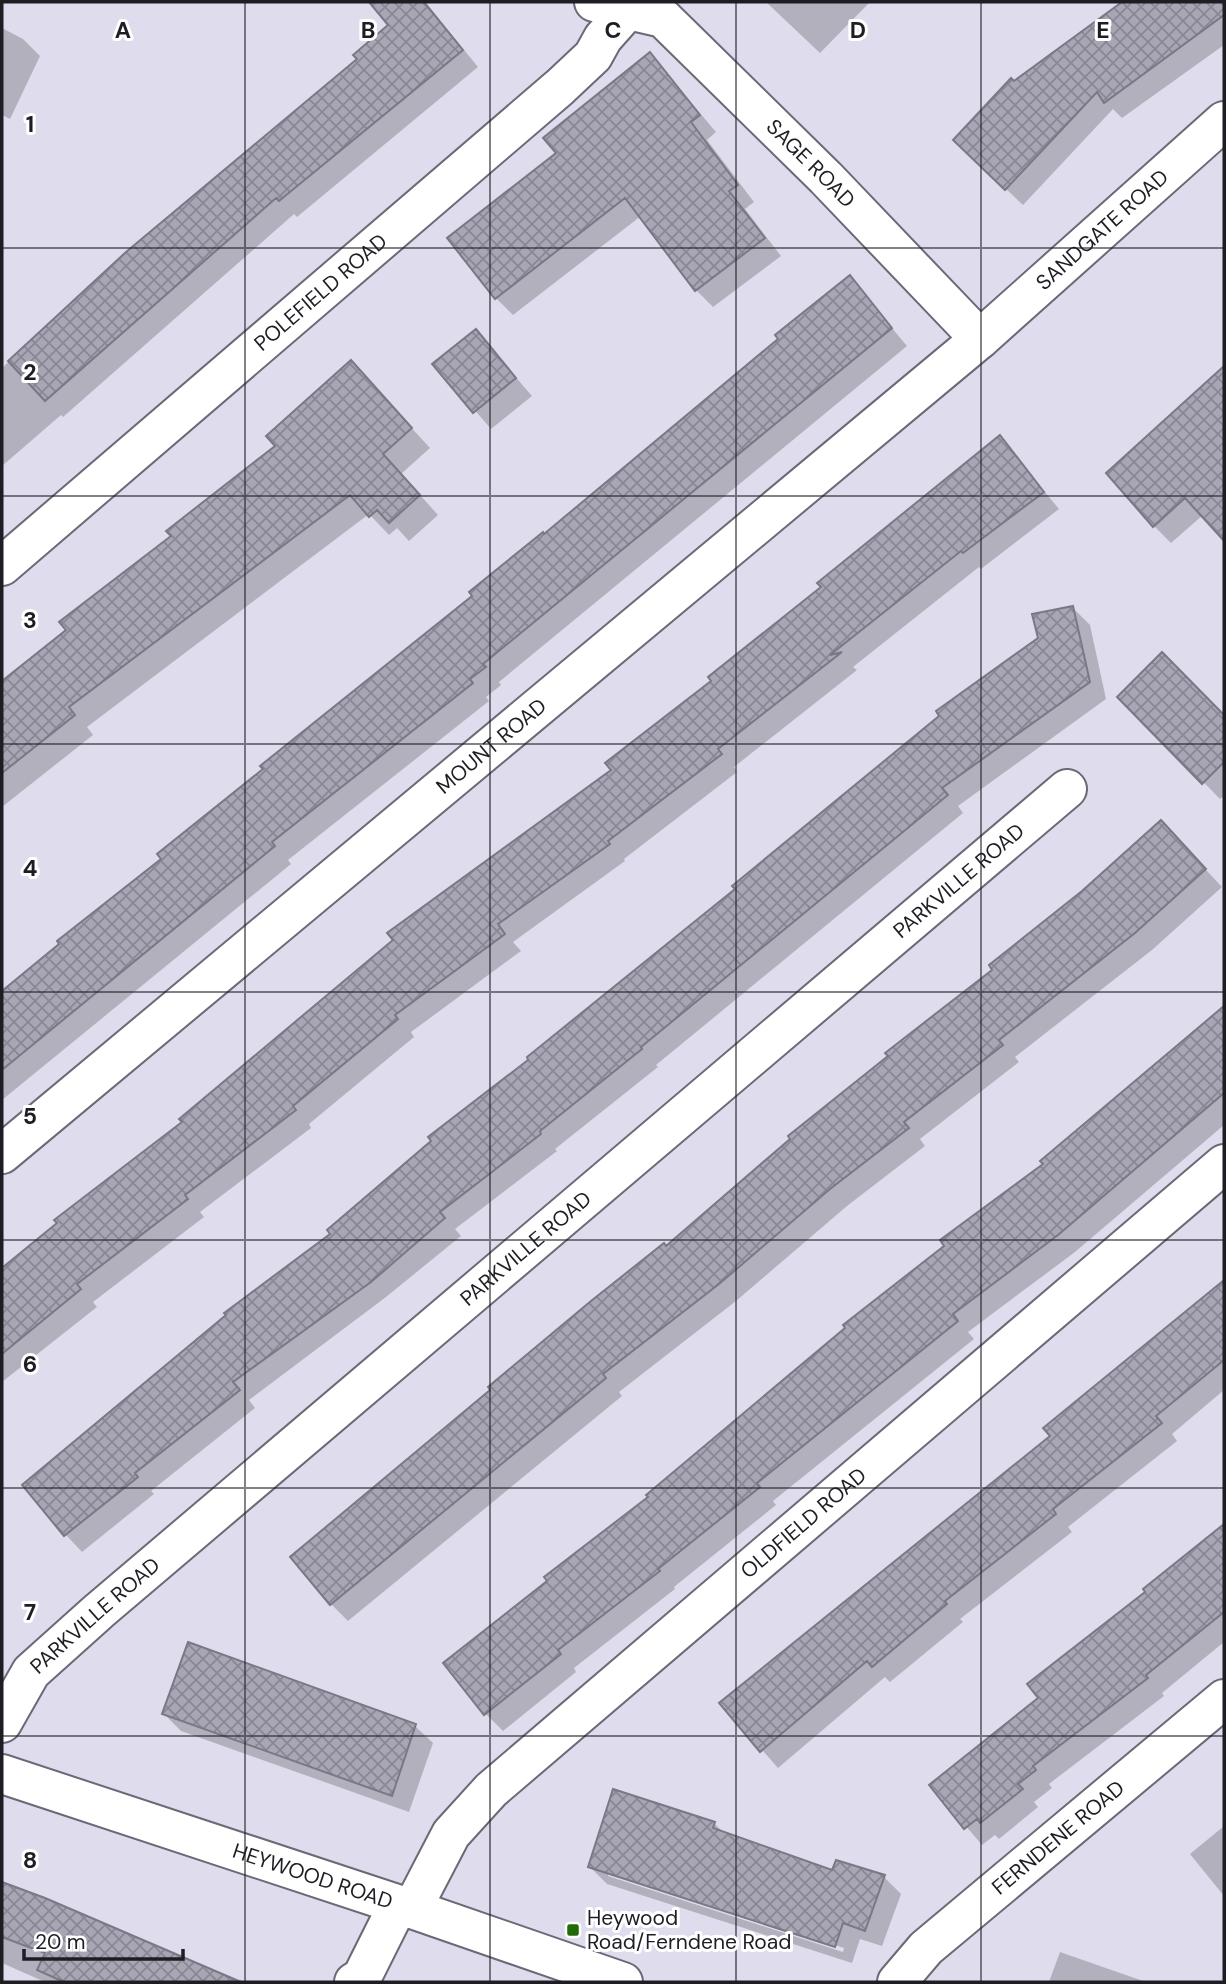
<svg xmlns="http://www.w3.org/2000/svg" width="1226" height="1984" viewBox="0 0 1226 1984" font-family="'DM Sans',sans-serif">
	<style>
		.shadow { fill: #0003; fill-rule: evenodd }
		.building { fill: url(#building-cross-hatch); stroke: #797885; stroke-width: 2 }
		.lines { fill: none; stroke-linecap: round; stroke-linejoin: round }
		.minor-casing { stroke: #6a6976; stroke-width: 42 }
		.minor { stroke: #fff; stroke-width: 38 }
		.grid { fill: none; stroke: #1e1d23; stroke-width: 2; stroke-opacity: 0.55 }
		.poi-dot { fill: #206a08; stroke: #fff; stroke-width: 2.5 }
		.labels { text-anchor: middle; stroke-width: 6; stroke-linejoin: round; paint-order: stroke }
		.street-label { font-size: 21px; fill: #1e1d23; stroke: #fff }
		.poi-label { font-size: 21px; fill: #1e1d23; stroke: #fff; text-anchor: start }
		.grid-label { font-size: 23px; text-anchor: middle; font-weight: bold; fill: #1e1d23; stroke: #fff; stroke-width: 6; stroke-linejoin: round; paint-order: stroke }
	</style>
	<defs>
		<pattern id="building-cross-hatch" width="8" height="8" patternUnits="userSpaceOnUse" patternTransform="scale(1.75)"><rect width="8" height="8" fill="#a8a6b5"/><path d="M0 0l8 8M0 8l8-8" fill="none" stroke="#888793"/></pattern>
	</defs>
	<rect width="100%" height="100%" fill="#dfdded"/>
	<!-- shadow -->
	<path class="shadow" d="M 372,2 L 425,2 L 478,67 L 297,217 L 294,214 L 63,417 L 61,415 L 2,466 L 2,368 L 127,254 L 359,60 L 391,26 Z
		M 766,2 L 870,2 L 820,53 Z
		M 1125,2 L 1224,2 L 1224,45 L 1122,118 L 1113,109 L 1023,205 L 972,157 L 1014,83 Z
		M 2,28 L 23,39 L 40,56 L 10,119 L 2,115 Z
		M 650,54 L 716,132 L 707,140 L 754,202 L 745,209 L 781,256 L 713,307 L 696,290 L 641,216 L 513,315 L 496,298 L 558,153 Z
		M 850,278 L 907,346 L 499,682 L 501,685 L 486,697 L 489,701 L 288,860 L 291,864 L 2,1100 L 2,993 Z
		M 476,331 L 532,396 L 491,429 L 435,364 Z
		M 351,362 L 430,448 L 401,474 L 438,515 L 409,541 L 397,528 L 389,535 L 369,514 L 87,727 L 93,735 L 2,807 L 2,683 L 68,631 L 278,446 Z
		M 1224,368 L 1224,536 L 1203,515 L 1171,543 L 1154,526 L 1218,374 Z
		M 1000,438 L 1059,509 L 981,569 L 979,567 L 853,667 L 857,670 L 734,767 L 737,772 L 624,859 L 625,861 L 513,942 L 521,951 L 411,1032 L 414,1037 L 309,1124 L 311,1128 L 200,1212 L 204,1217 L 93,1302 L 97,1307 L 2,1382 L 2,1271 L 613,771 Z
		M 1073,608 L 1090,625 L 1106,699 L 958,806 L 963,813 L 656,1065 L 658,1067 L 555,1149 L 557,1151 L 455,1229 L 461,1236 L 386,1297 L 249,1400 L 255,1408 L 151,1491 L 154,1494 L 82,1552 L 66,1535 L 25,1485 L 332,1234 L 531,1060 Z
		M 1162,655 L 1224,717 L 1224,796 L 1220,799 L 1120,697 Z
		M 1178,840 L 1222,887 L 1152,950 L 1015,1057 L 1019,1062 L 920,1139 L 925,1146 L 847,1206 L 736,1301 L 619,1392 L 622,1396 L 348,1621 L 331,1604 L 292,1558 L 666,1248 Z
		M 1224,1006 L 1224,1125 L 1075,1252 L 968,1332 L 974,1339 L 773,1501 L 776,1505 L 674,1587 L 675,1589 L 574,1668 L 576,1672 L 503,1731 L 486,1714 L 446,1663 L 550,1581 L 1045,1164 Z
		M 1224,1280 L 1224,1390 L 1172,1434 L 1177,1441 L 1068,1527 L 1072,1532 L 960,1619 L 963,1622 L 890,1682 L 885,1677 L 778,1768 L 721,1703 L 1052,1436 L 1046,1428 Z
		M 1224,1535 L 1224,1642 L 1162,1693 L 1164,1696 L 1049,1784 L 1052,1788 L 1034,1802 L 1038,1807 L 999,1839 L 995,1835 L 982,1845 L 931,1785 L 1041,1699 Z
		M 189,1645 L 415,1726 L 433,1743 L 409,1812 L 181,1731 L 164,1714 Z
		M 714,1823 L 725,1834 L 833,1872 L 884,1877 L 901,1894 L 882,1946 L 860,1939 L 852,1963 L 607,1884 L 590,1867 ZM 608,1872 L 844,1948 L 843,1952 L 608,1876 Z
		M 1224,1826 L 1224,1896 L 1190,1854 Z
		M 2,1884 L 48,1901 L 193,1973 L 189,1982 L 45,1982 L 2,1963 Z
		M 1060,1952 L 1146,1982 L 1049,1982 Z"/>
	<!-- building -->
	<path class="building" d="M 369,2 L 424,2 L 463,50 L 279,201 L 276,198 L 45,401 L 8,361 L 126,252 L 357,59 L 353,55 L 388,25 Z
		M 1122,2 L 1224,2 L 1224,15 L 1104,103 L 1097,92 L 1005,190 L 953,140 L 1011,78 L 1014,81 Z
		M 650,52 L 700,115 L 691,122 L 738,185 L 729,191 L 765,238 L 695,291 L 625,198 L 495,299 L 447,238 L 556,153 L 543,138 Z
		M 850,275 L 892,328 L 483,664 L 486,667 L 470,679 L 473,683 L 272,842 L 275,846 L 2,1070 L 2,991 L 59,944 L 57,941 L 161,859 L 157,854 L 263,769 L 260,766 L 472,596 L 469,592 L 543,532 L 544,534 L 778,339 L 775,335 Z
		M 476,329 L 516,378 L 473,413 L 432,364 Z
		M 351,360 L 412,428 L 383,454 L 420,495 L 389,523 L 377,510 L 369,517 L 350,495 L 69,707 L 75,715 L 2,773 L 2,681 L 66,630 L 59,622 L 171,536 L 166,531 L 275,446 L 266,436 Z
		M 1224,366 L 1224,541 L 1185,498 L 1153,527 L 1106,473 Z
		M 1000,435 L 1044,492 L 963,553 L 961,551 L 830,655 L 842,652 L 718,749 L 722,754 L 608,841 L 610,844 L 498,924 L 505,934 L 395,1015 L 398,1019 L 293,1106 L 296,1110 L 185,1195 L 188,1199 L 77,1284 L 81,1289 L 2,1354 L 2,1268 L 57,1223 L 54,1220 L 182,1122 L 179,1119 L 393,940 L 387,933 L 611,770 L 605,763 L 711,681 L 708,677 L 821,587 L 817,583 Z
		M 1073,606 L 1090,682 L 942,788 L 948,795 L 641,1047 L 642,1049 L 540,1131 L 541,1134 L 440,1212 L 445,1218 L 371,1282 L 233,1382 L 240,1390 L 135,1473 L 138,1477 L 64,1536 L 22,1485 L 226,1315 L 224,1313 L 330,1234 L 327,1230 L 431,1141 L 428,1137 L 528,1060 L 527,1057 L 735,889 L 732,886 L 939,716 L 936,711 L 1038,638 L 1032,614 Z
		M 1162,652 L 1224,715 L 1224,762 L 1202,784 L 1117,697 Z
		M 1161,820 L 1206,869 L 1135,933 L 999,1040 L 1003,1045 L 904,1122 L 909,1128 L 830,1189 L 719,1284 L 603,1374 L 606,1378 L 330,1605 L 290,1557 L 490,1390 L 488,1387 L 591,1301 L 664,1243 L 666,1246 L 790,1139 L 788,1136 L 888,1056 L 885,1053 L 992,970 L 989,965 L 1082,891 Z
		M 1224,1006 L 1224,1093 L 1058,1235 L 953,1314 L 958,1321 L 757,1483 L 760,1487 L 658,1569 L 660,1571 L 558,1650 L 561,1654 L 484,1715 L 443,1663 L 547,1581 L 544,1577 L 648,1497 L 646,1495 L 845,1328 L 843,1325 L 944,1246 L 940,1240 L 1043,1164 L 1040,1161 Z
		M 1224,1280 L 1224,1360 L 1156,1416 L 1162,1423 L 1053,1509 L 1056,1514 L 945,1601 L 947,1604 L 872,1667 L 867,1661 L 760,1752 L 719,1703 L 1050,1436 L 1043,1428 Z
		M 1224,1524 L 1224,1612 L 1146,1675 L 1148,1678 L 1033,1766 L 1036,1770 L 1018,1784 L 1023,1789 L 980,1823 L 977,1819 L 964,1829 L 929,1785 L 1038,1698 L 1027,1684 L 1145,1592 L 1143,1589 Z
		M 188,1642 L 416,1724 L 392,1796 L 162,1714 Z
		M 613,1789 L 715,1822 L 713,1828 L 832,1870 L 836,1860 L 885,1875 L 865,1931 L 843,1923 L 835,1947 L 588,1867 Z
		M 2,1882 L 45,1898 L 241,1982 L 64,1982 L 37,1970 L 45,1953 L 2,1937 Z"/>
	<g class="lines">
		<defs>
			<g id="minor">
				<path id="s1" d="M 594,2 L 663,18 L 826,178 L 980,339"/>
				<path id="s2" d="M 2,566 L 560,87 L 593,56 L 603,38 L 635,2"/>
				<path id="s3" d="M 2,1154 L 980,339 L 1224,121"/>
				<path id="s4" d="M 2,1723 L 31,1672 L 99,1611 L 1067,789"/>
				<path id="s5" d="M 2,1774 L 412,1909 L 623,1982"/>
				<path id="s6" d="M 412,1909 L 451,1834 L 491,1790 L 1224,1164"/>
				<path d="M 354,1982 L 362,1977 L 398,1905"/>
				<path id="s7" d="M 897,1982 L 926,1948 L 1224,1699"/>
			</g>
		</defs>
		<!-- minor casing -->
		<use href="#minor" class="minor-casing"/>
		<!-- minor -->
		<use href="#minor" class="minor"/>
	</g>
	<!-- grid -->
	<path class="grid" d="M 245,2 L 245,1982M 490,2 L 490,1982M 736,2 L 736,1982M 981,2 L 981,1982M 2,248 L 1224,248M 2,496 L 1224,496M 2,744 L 1224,744M 2,992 L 1224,992M 2,1240 L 1224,1240M 2,1488 L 1224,1488M 2,1736 L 1224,1736"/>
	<!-- markers -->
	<rect class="poi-dot" x="566" y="1923" width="14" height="14" rx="3.5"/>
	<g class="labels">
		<!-- street labels -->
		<g class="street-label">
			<text dy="7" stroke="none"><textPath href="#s1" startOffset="278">SAGE ROAD</textPath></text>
			<text dy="7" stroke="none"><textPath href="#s3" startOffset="1437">SANDGATE ROAD</textPath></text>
			<text dy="7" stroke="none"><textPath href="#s2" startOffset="420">POLEFIELD ROAD</textPath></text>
			<text dy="7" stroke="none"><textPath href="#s3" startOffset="637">MOUNT ROAD</textPath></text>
			<text dy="7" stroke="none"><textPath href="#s4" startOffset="1278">PARKVILLE ROAD</textPath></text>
			<text dy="7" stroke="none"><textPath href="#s4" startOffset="710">PARKVILLE ROAD</textPath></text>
			<text dy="7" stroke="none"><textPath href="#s6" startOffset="555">OLDFIELD ROAD</textPath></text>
			<text dy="7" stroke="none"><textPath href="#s4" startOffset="144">PARKVILLE ROAD</textPath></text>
			<text dy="7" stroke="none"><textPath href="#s7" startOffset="217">FERNDENE ROAD</textPath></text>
			<text dy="7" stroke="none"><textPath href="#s5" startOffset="327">HEYWOOD ROAD</textPath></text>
		</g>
		<!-- poi labels -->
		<g class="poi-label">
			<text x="587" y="1925">Heywood<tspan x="587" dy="24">Road/Ferndene Road</tspan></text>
		</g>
	</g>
	<g class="grid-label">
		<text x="123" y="38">A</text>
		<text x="368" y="38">B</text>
		<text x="613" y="38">C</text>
		<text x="858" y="38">D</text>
		<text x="1103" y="38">E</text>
		<text x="30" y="132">1</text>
		<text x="30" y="380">2</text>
		<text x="30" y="628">3</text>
		<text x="30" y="876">4</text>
		<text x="30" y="1124">5</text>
		<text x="30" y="1372">6</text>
		<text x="30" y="1620">7</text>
		<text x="30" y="1868">8</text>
	</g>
	<!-- border -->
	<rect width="1226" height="1984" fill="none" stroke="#1e1d23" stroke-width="7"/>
	<!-- scale -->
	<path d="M24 1949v10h159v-10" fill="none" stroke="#1e1d23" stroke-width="3.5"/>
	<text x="35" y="1949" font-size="21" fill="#1e1d23" stroke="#ffffff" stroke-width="5" paint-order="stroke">20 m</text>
</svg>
